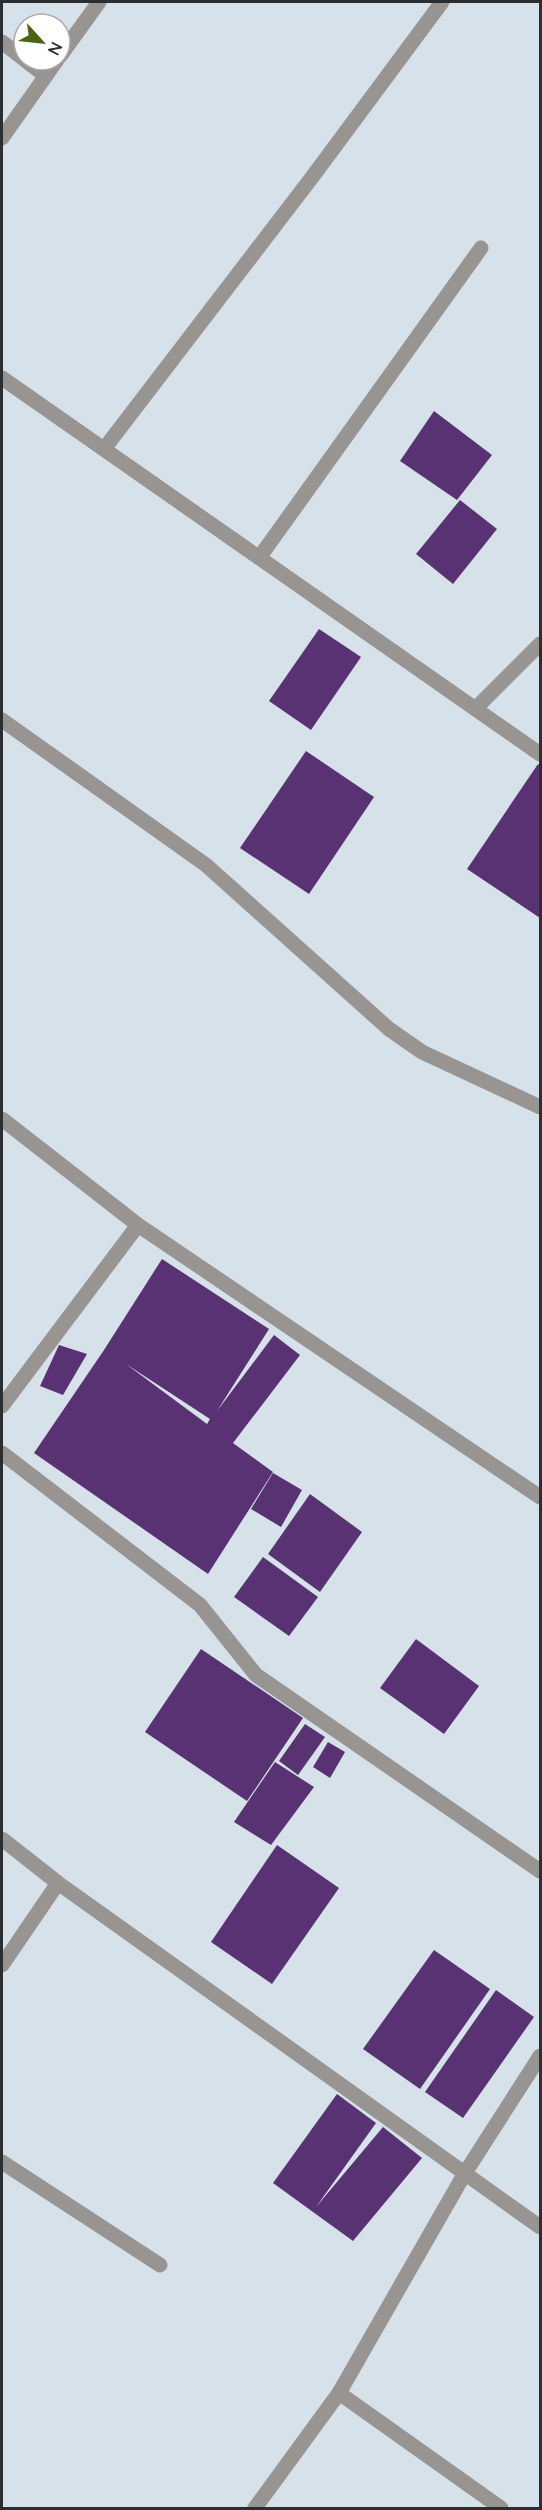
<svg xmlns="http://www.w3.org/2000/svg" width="542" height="2510" viewBox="0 0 542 2510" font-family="Lato,sans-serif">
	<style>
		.building { fill: #593273; fill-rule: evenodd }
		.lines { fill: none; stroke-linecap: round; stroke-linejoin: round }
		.minor { stroke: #989491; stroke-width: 15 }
	</style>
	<rect width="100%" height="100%" fill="#d7e1e9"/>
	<!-- building -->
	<path class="building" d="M 434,411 L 492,455 L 457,500 L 400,461 Z
		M 460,500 L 497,529 L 453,584 L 416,554 Z
		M 319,629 L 361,657 L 311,730 L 269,701 Z
		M 306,751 L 374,797 L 309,894 L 240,848 Z
		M 538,764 L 540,766 L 540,918 L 467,869 Z
		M 162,1259 L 269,1329 L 217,1411 L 274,1335 L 300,1355 L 233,1443 L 273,1472 L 208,1574 L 34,1453 L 104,1350 ZM 126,1364 L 210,1419 L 207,1424 Z
		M 59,1345 L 87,1354 L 63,1395 L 40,1386 Z
		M 273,1473 L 302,1490 L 281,1527 L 251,1509 Z
		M 310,1494 L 362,1532 L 320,1592 L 268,1554 Z
		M 263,1557 L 318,1597 L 289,1636 L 234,1597 Z
		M 416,1639 L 479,1686 L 444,1734 L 380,1688 Z
		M 201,1649 L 303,1718 L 247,1801 L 145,1732 Z
		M 305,1724 L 325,1737 L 298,1775 L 279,1761 Z
		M 328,1742 L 345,1752 L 330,1778 L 313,1767 Z
		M 275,1762 L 314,1787 L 271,1845 L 234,1822 Z
		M 277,1845 L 339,1888 L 272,1984 L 211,1942 Z
		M 434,1950 L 490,1989 L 420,2089 L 363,2049 Z
		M 496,1990 L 534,2017 L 463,2118 L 425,2092 Z
		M 337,2094 L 376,2123 L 316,2207 L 383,2127 L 422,2158 L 353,2241 L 273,2183 Z"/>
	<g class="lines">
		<!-- minor -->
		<path class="minor" d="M 2,42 L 24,59
			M 60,56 L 99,2
			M 25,60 L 46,76
			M 2,138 L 57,60
			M 2,378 L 540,754
			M 104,449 L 313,176 L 442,2
			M 259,558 L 481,248
			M 475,709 L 540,644
			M 2,720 L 206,865 L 389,1029 L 422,1052 L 540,1107
			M 2,1119 L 138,1225 L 540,1497
			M 2,1406 L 138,1225
			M 2,1453 L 200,1605 L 256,1675 L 540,1871
			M 2,1839 L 58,1883 L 540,2227
			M 2,1965 L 58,1883
			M 2,2162 L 160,2265
			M 339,2393 L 501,2508
			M 255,2508 L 339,2393 L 465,2173 L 540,2056"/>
	</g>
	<!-- border -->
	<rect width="542" height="2510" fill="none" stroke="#2a2e31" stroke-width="6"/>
	<!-- north arrow -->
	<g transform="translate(42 42) rotate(117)"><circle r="28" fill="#ffffff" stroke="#aaabad" stroke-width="1.5"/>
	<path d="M0-4.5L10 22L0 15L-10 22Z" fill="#4c6311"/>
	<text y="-9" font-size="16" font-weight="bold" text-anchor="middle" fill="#2a2e31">N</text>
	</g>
</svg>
